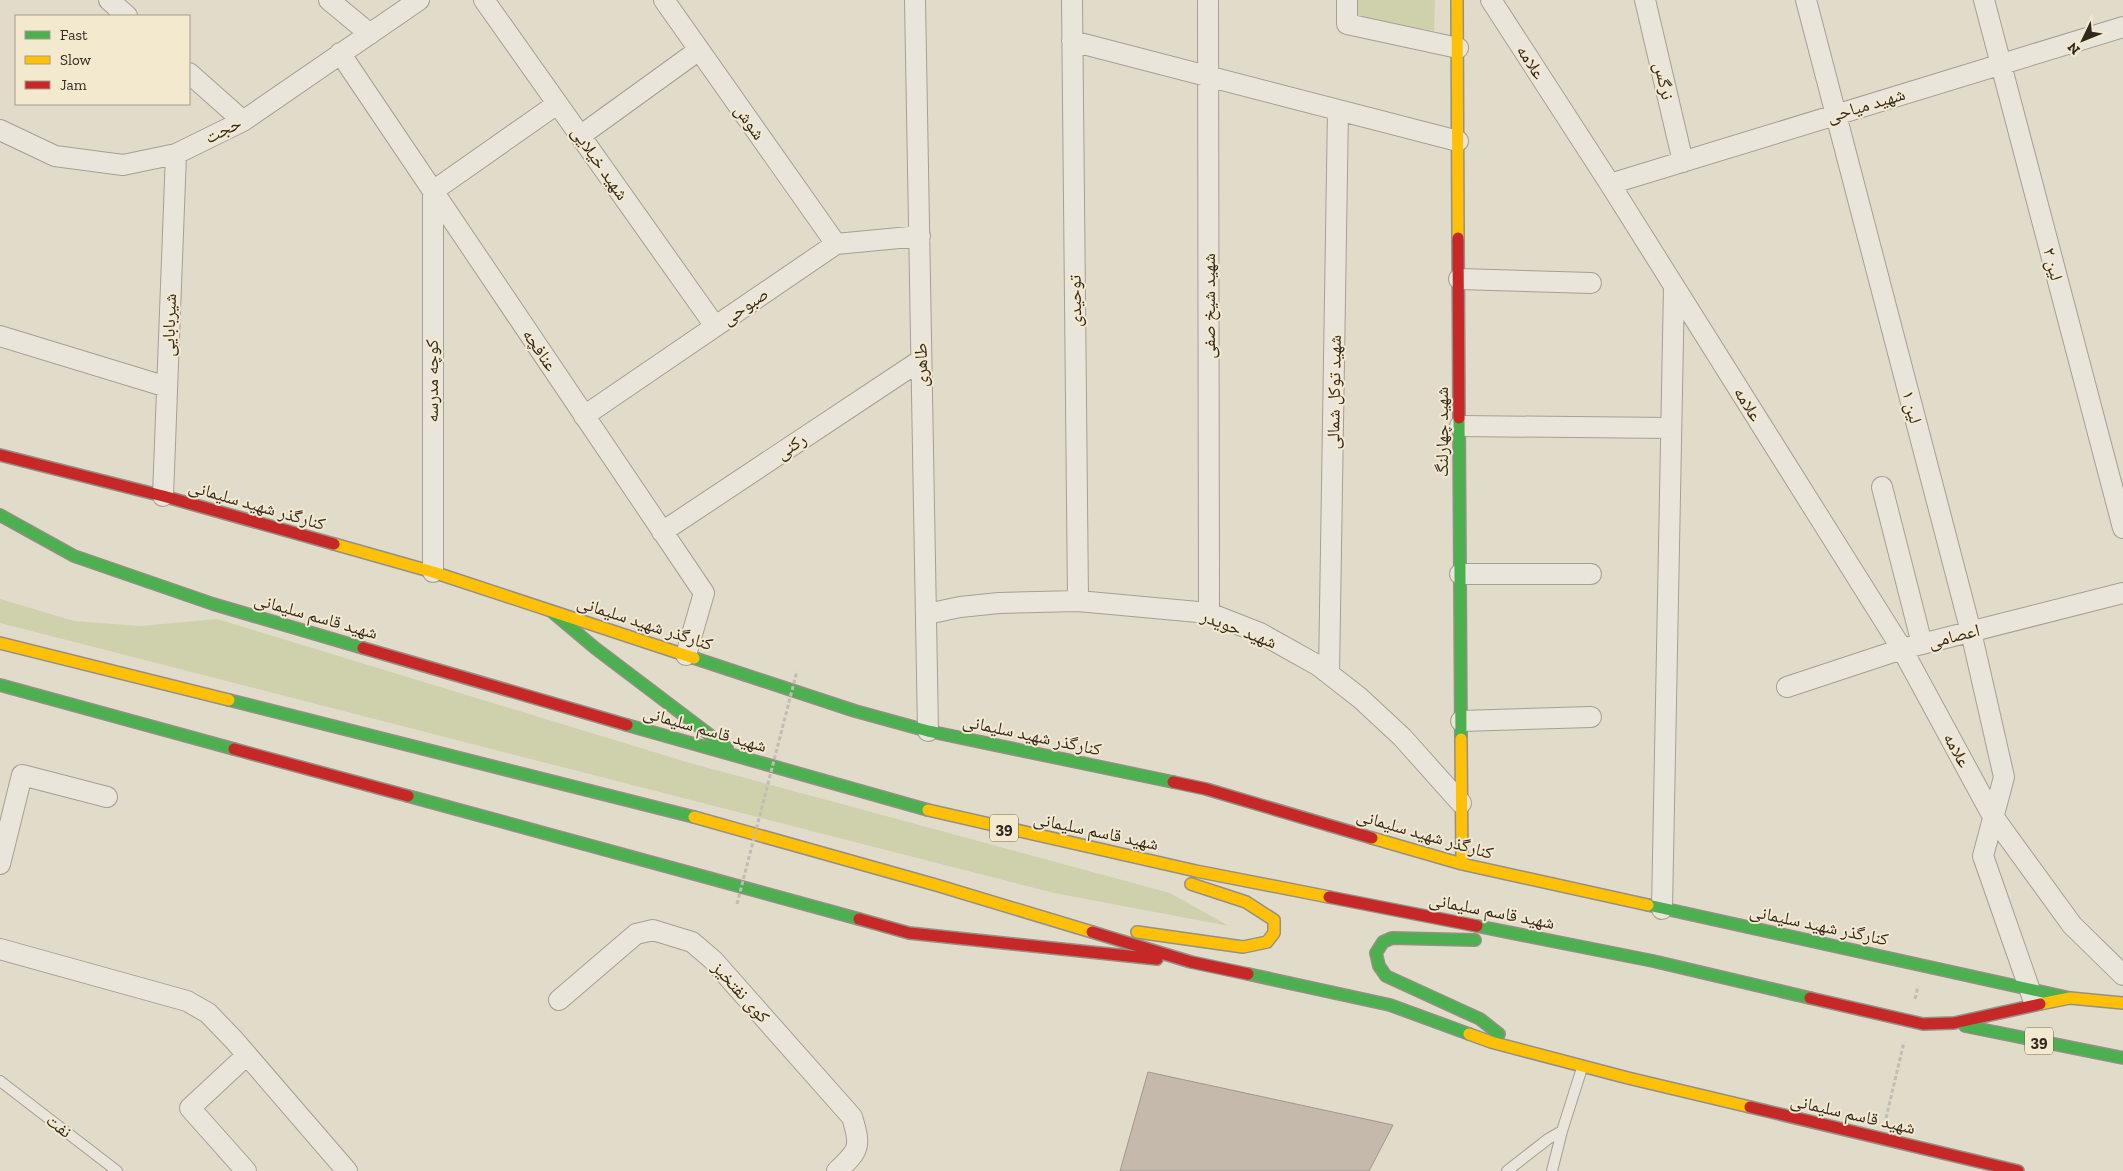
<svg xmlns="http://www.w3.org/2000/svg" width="2123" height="1171" viewBox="0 0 2123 1171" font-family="'Zilla Slab','Noto Naskh Arabic',serif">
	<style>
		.green { fill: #cfd1ad }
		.building { fill: #c4b9ab; stroke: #a1978a }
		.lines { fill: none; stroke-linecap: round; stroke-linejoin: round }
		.lane-casing { stroke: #a69f93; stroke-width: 12 }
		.street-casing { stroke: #a69f93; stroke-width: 22 }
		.fast-casing { stroke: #958f84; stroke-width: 14 }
		.slow-casing { stroke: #958f84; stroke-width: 14 }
		.jam-casing { stroke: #958f84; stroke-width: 14 }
		.path { stroke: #c2bcb2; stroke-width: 3; stroke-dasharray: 4 2.5; stroke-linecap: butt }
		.lane { stroke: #e9e5db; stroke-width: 10 }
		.street { stroke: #e9e5db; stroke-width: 20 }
		.fast { stroke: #4caf50; stroke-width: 11 }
		.slow { stroke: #ffc107; stroke-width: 11 }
		.jam { stroke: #c62828; stroke-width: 11 }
		.path-bridge { stroke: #c2bcb2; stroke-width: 3; stroke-dasharray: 4 2.5; stroke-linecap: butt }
		.labels { text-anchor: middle; stroke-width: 4; stroke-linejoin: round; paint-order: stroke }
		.shield { fill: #f3e9cf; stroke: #6d6252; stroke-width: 1 }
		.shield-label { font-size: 16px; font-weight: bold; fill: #33281d }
		.street-label { font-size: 18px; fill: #33281d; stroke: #f3e9cf }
	</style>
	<rect width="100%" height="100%" fill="#e1dbca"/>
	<!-- green -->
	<path class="green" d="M 1356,0 L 1435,0 L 1434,31 L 1356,16 Z
		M 0,599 L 74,621 L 141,626 L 217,619 L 690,763 L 1170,893 L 1229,926 L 1054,893 L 0,623 Z"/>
	<!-- building -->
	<path class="building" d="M 1148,1072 L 1393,1125 L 1369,1171 L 1120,1171 Z"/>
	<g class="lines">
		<defs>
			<path id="lane" d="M 0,1081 L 117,1171
				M 1562,1131 L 1582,1068
				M 1507,1171 L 1548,1139 L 1562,1131 L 1552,1171"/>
			<path id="street" d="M 109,0 L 127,16
				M 329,0 L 370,34
				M 484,0 L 715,326
				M 664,0 L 836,244
				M 915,0 L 928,731
				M 1072,0 L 1078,601
				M 1208,0 L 1209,613
				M 1347,0 L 1347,24 L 1458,48
				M 1491,0 L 1610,184 L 1902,649 L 1992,815 L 2072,925 L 2123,975
				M 1645,0 L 1683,162
				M 1806,0 L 1971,632 L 2004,777 L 1983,856 L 2033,999
				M 1984,0 L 2123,528
				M 1072,41 L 1458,141
				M 340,53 L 704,593 L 686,655
				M 189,73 L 243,121
				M 0,130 L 55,156 L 123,165 L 176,154 L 243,121 L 419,0
				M 580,136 L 699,50
				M 1610,184 L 2123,27
				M 433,191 L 557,104
				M 1459,279 L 1591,283
				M 0,336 L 167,387
				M 584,416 L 836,244 L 920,236
				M 1460,426 L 1671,428
				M 1882,487 L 1922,644
				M 163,496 L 176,154
				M 662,532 L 921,360
				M 433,572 L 433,191
				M 1460,574 L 1591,574
				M 927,614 L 960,607 L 999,603 L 1078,601 L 1209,613 L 1260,633 L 1319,666 L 1360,698 L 1402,737 L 1461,803
				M 1329,673 L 1338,110
				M 1787,687 L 1902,649 L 2123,593
				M 1461,721 L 1591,717
				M 0,864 L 22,775 L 107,797
				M 1662,909 L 1674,287
				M 0,949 L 187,1001 L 208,1013 L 234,1040 L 347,1171
				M 559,1000 L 636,934 L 653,930 L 692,942 L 713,960 L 852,1117 C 861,1146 860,1150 837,1171
				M 246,1171 L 190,1108 L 247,1055"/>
			<path id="fast" d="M 1459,418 L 1461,739
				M 0,515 L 74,556 L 213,604 L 363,648
				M 551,611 L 595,648 L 727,748
				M 694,658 L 855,711 L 928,731 L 1173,782
				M 0,685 L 234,749
				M 229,700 L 694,817
				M 627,725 L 928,810
				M 408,796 L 859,919
				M 1648,905 L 2070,998
				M 1477,926 L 1653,961 L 1810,998
				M 1475,940 L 1392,938 L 1383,942 L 1376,953 L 1379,966 L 1386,976 L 1480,1019 L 1499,1034
				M 1248,974 L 1390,1005 L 1469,1034
				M 1965,1026 L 2123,1058"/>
			<path id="slow" d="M 1457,0 L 1458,238
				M 334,544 L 433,572 L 694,658
				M 0,643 L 229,700
				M 1461,739 L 1462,864
				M 928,810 L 1196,871 L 1329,897
				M 694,817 L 936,885 L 1092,932
				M 1372,838 L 1462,864 L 1648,905
				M 1137,932 L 1243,947 L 1267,942 L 1274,933 L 1274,920 L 1246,902 L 1191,884
				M 2040,1004 L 2070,998 L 2123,1003
				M 1469,1034 L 1491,1042 L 1628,1078 L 1750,1107"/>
			<path id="jam" d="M 1458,238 L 1459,418
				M 0,455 L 163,496 L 334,544
				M 363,648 L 627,725
				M 234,749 L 408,796
				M 1173,782 L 1206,789 L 1372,838
				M 1329,897 L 1477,926
				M 859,919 L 909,933 L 1157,959
				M 1092,932 L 1191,962 L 1248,974
				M 1810,998 L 1923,1024 L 1954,1023 L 2040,1004
				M 1750,1107 L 2018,1171"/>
		</defs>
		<!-- lane casing -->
		<use href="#lane" class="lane-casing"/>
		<!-- street casing -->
		<use href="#street" class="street-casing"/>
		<!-- fast casing -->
		<use href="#fast" class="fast-casing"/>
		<!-- slow casing -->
		<use href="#slow" class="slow-casing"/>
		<!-- jam casing -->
		<use href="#jam" class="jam-casing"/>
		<!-- path -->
		<path class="path" d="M 1915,999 L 1918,986
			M 1886,1118 L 1904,1042"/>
		<!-- lane -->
		<use href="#lane" class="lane"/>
		<!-- street -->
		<use href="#street" class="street"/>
		<!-- fast -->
		<use href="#fast" class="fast"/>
		<!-- slow -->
		<use href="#slow" class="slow"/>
		<!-- jam -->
		<use href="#jam" class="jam"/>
		<!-- path-bridge -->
		<path class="path-bridge" d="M 737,904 L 797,671"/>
	</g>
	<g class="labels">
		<!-- shield labels -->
		<g class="shield">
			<rect x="990" y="814.5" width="28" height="27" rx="4"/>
			<rect x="2025" y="1027.5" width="28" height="27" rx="4"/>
		</g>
		<g class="shield-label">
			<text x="1004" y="834">39</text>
			<text x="2039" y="1047">39</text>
		</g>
		<!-- street labels -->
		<g class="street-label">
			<text transform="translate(1531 62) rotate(57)" y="6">علامه</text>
			<text transform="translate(1664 81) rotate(77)" y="6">نرگس</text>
			<text transform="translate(1866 105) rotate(-17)" y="6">شهید میاحی</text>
			<text transform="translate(750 122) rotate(55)" y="6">شوش</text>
			<text transform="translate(223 130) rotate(-27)" y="6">حجت</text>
			<text transform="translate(600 163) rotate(55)" y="6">شهید خیلایی</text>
			<text transform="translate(2053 264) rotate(75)" y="6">لین ۲</text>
			<text transform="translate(1075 301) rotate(-91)" y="6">توحیدی</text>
			<text transform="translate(745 306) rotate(-34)" y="6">صبوحی</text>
			<text transform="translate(1209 306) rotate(-90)" y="6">شهید شیخ صفی</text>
			<text transform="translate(169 325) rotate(-88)" y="6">شیربابایی</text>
			<text transform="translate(540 350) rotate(56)" y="6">عنافچه</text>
			<text transform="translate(921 365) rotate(-91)" y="6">طاهری</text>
			<text transform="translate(432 381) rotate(-90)" y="6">کوچه مدرسه</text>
			<text transform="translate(1334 392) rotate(-89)" y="6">شهید توکل شمالی</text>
			<text transform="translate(1748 404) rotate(58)" y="6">علامه</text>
			<text transform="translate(1912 407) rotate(75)" y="6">لین ۱</text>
			<text transform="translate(1442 432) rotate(-90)" y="6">شهید چهارلنگ</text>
			<text transform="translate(791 446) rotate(-34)" y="6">رکنی</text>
			<text transform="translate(257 505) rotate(16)" y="6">کنارگذر شهید سلیمانی</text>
			<text transform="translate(316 616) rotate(16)" y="6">شهید قاسم سلیمانی</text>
			<text transform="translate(645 623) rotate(18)" y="6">کنارگذر شهید سلیمانی</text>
			<text transform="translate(1239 629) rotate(21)" y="6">شهید حویدر</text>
			<text transform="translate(1954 636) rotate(-14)" y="6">اعصامی</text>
			<text transform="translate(705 729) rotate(16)" y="6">شهید قاسم سلیمانی</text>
			<text transform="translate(1032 735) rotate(12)" y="6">کنارگذر شهید سلیمانی</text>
			<text transform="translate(1957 750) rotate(61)" y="6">علامه</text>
			<text transform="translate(1096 831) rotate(12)" y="6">شهید قاسم سلیمانی</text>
			<text transform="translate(1425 834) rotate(16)" y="6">کنارگذر شهید سلیمانی</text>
			<text transform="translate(1492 911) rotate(11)" y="6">شهید قاسم سلیمانی</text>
			<text transform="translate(1819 925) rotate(12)" y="6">کنارگذر شهید سلیمانی</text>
			<text transform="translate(741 992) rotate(48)" y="6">کوی نفتخیز</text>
			<text transform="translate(1853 1114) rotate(13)" y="6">شهید قاسم سلیمانی</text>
			<text transform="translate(59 1126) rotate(38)" y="6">نفت</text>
		</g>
	</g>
	<!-- legend -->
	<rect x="15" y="15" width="175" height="90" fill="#f3e9cf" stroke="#a69c88"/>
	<rect x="25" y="31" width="25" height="8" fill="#4caf50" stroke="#a69c88"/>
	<text x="60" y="40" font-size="15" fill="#33281d">Fast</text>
	<rect x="25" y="56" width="25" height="8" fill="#ffc107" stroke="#a69c88"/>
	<text x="60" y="65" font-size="15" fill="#33281d">Slow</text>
	<rect x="25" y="81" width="25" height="8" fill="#c62828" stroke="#a69c88"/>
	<text x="60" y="90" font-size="15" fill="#33281d">Jam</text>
	<!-- north arrow -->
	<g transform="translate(2083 40) rotate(227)" stroke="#f3e9cf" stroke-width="4" paint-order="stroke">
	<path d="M0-4L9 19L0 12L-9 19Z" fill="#33281d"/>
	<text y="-8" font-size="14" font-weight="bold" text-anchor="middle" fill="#33281d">N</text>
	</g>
</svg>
